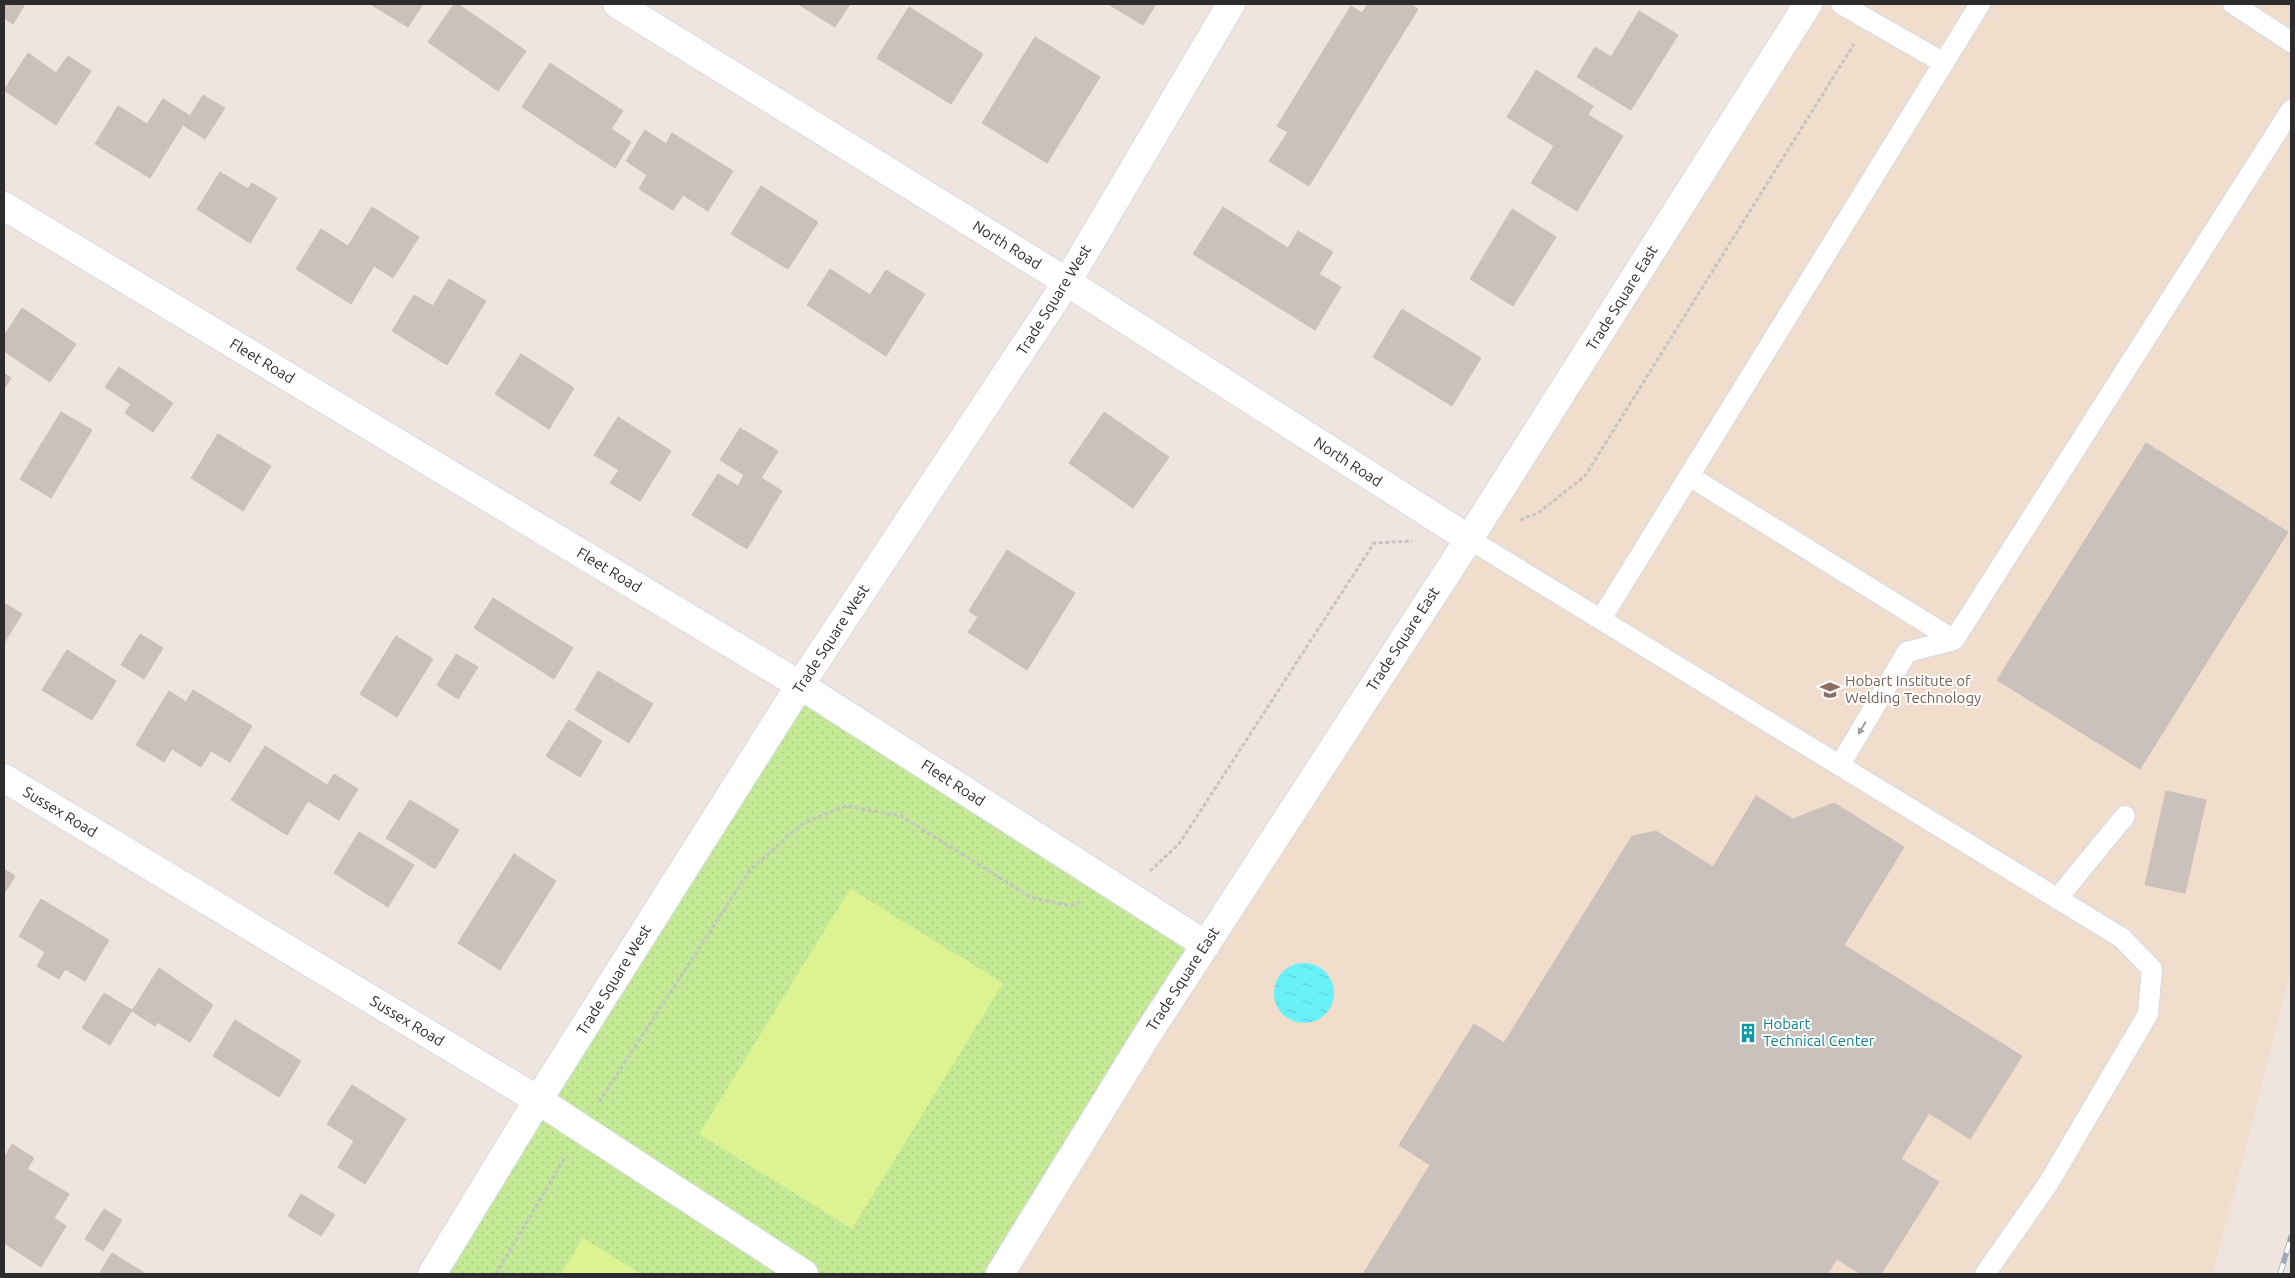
<svg xmlns="http://www.w3.org/2000/svg" width="2295" height="1278" viewBox="0 0 2295 1278" font-family="Ubuntu,sans-serif">
	<style>
		.education { fill: #f1ddcc }
		.park { fill: url(#park-dots) }
		.pitch { fill: #ddf291 }
		.water { fill: url(#water-ripples) }
		.building { fill: #cac1bd; stroke: #cbbfb7 }
		.lines { fill: none; stroke-linecap: round; stroke-linejoin: round }
		.lane-casing { stroke: #d3dae6; stroke-width: 22 }
		.street-casing { stroke: #d3dae6; stroke-width: 30 }
		.path { stroke: #c4c4c4; stroke-width: 3; stroke-dasharray: 4 2.5; stroke-linecap: butt }
		.lane { stroke: #fff; stroke-width: 20 }
		.street { stroke: #fff; stroke-width: 28 }
		.rail-casing { stroke: #9fa8b8; stroke-width: 5.5 }
		.rail { stroke: #fff; stroke-width: 4; stroke-dasharray: 11; stroke-linecap: butt }
		.oneway { fill: #a0a0a0 }
		.labels { text-anchor: middle; stroke-width: 4; stroke-linejoin: round; paint-order: stroke }
		.street-label { font-size: 15px; fill: #2c2c2c; stroke: #fff }
		.education-label { font-size: 15px; fill: #785e54; stroke: #fff; text-anchor: start }
		.culture-label { font-size: 15px; fill: #0d838f; stroke: #fff; text-anchor: start }
	</style>
	<defs>
		<pattern id="park-dots" width="8" height="8" patternUnits="userSpaceOnUse" patternTransform="scale(1.25)"><rect width="8" height="8" fill="#c4ea96"/><path d="M2 2h.1M6 6h.1" fill="none" stroke="#a9c981" stroke-width="1.8" stroke-linecap="round"/></pattern>
		<pattern id="water-ripples" width="26" height="14" patternUnits="userSpaceOnUse" patternTransform="scale(1.25)"><rect width="26" height="14" fill="#69f1f9"/><path d="M2 4q2-2 4 0t4 0M15 11q2-2 4 0t4 0" fill="none" stroke="#5bcfd6"/></pattern>
	</defs>
	<rect width="100%" height="100%" fill="#efe4de"/>
	<!-- education -->
	<path class="education" d="M 1808,4 L 2291,4 L 2291,970 L 2213,1274 L 1000,1274 Z"/>
	<!-- park -->
	<path class="park" d="M 800,685 L 1206,945 L 1000,1274 L 432,1274 Z"/>
	<!-- pitch -->
	<path class="pitch" d="M 850,889 L 1003,983 L 852,1229 L 699,1134 Z
		M 583,1238 L 641,1274 L 561,1274 Z"/>
	<!-- water -->
	<path class="water" d="M1274 993a30 30 0 1 1 60 0a30 30 0 1 1-60 0Z"/>
	<!-- building -->
	<path class="building" d="M 4,4 L 25,4 L 13,24 L 4,18 Z
		M 370,4 L 423,4 L 408,27 Z
		M 454,4 L 458,4 L 526,51 L 498,91 L 428,42 Z
		M 798,4 L 850,4 L 835,27 Z
		M 1108,4 L 1156,4 L 1143,25 Z
		M 1368,4 L 1410,4 L 1418,9 L 1309,186 L 1269,161 L 1288,132 L 1277,126 L 1351,6 L 1362,13 Z
		M 909,7 L 983,54 L 951,104 L 877,58 Z
		M 1639,11 L 1678,35 L 1631,110 L 1577,77 L 1595,47 L 1611,57 Z
		M 1035,37 L 1100,77 L 1047,163 L 982,123 Z
		M 28,53 L 56,73 L 68,56 L 91,71 L 56,125 L 4,90 Z
		M 550,63 L 623,111 L 611,129 L 631,142 L 615,168 L 522,107 Z
		M 1536,70 L 1593,106 L 1588,115 L 1623,136 L 1577,211 L 1531,183 L 1554,146 L 1507,117 Z
		M 203,95 L 225,108 L 205,139 L 183,125 L 150,178 L 95,144 L 118,106 L 147,124 L 163,99 L 190,116 Z
		M 645,130 L 666,144 L 672,133 L 733,171 L 708,211 L 683,195 L 673,210 L 639,189 L 647,175 L 626,161 Z
		M 220,172 L 248,189 L 252,183 L 277,198 L 250,243 L 197,209 Z
		M 761,186 L 818,222 L 788,269 L 731,234 Z
		M 372,207 L 419,237 L 393,278 L 374,266 L 351,304 L 296,269 L 321,229 L 348,246 Z
		M 1223,207 L 1288,248 L 1298,231 L 1333,252 L 1319,274 L 1341,287 L 1315,330 L 1193,254 Z
		M 1512,209 L 1556,237 L 1513,306 L 1470,279 Z
		M 830,269 L 870,295 L 886,270 L 925,294 L 886,356 L 807,305 Z
		M 449,279 L 486,301 L 447,365 L 392,331 L 414,295 L 433,306 Z
		M 22,308 L 76,344 L 50,382 L 4,351 L 4,336 Z
		M 1402,309 L 1481,358 L 1452,406 L 1373,357 Z
		M 521,354 L 574,388 L 549,429 L 495,394 Z
		M 119,367 L 173,403 L 153,432 L 125,413 L 131,404 L 105,387 Z
		M 4,373 L 11,378 L 4,389 Z
		M 61,412 L 92,430 L 51,498 L 20,479 Z
		M 1104,412 L 1169,457 L 1133,508 L 1069,463 Z
		M 618,417 L 671,451 L 640,501 L 610,483 L 619,470 L 594,455 Z
		M 740,428 L 778,451 L 761,478 L 782,491 L 747,549 L 692,515 L 718,474 L 738,486 L 744,475 L 720,460 Z
		M 218,434 L 271,466 L 243,511 L 191,478 Z
		M 2146,443 L 2288,532 L 2140,769 L 1997,680 Z
		M 1007,550 L 1075,593 L 1027,670 L 968,632 L 978,617 L 969,611 Z
		M 493,598 L 573,648 L 554,679 L 474,628 Z
		M 4,603 L 22,614 L 4,643 Z
		M 140,634 L 163,648 L 144,679 L 121,665 Z
		M 396,636 L 433,659 L 397,717 L 360,694 Z
		M 67,650 L 116,681 L 92,720 L 42,690 Z
		M 456,654 L 478,667 L 458,699 L 437,685 Z
		M 598,671 L 653,704 L 629,743 L 575,710 Z
		M 193,690 L 252,726 L 230,762 L 211,751 L 201,767 L 172,749 L 164,762 L 136,745 L 169,691 L 186,702 Z
		M 569,720 L 602,741 L 580,777 L 546,756 Z
		M 265,746 L 327,785 L 334,774 L 358,789 L 339,820 L 308,801 L 287,835 L 231,800 Z
		M 2166,791 L 2206,800 L 2185,893 L 2145,885 Z
		M 1756,796 L 1793,819 L 1834,803 L 1904,847 L 1844,945 L 2022,1056 L 1970,1139 L 1929,1113 L 1901,1159 L 1939,1182 L 1881,1274 L 1861,1274 L 1837,1259 L 1827,1274 L 1363,1274 L 1430,1165 L 1399,1145 L 1474,1024 L 1504,1043 L 1632,836 L 1656,831 L 1713,867 Z
		M 410,800 L 459,830 L 435,869 L 386,838 Z
		M 359,832 L 414,865 L 388,907 L 334,873 Z
		M 514,854 L 556,881 L 500,970 L 458,943 Z
		M 4,869 L 15,876 L 4,894 Z
		M 41,899 L 109,940 L 85,981 L 65,969 L 59,979 L 37,966 L 45,952 L 19,936 Z
		M 159,968 L 213,1005 L 190,1042 L 157,1022 L 155,1026 L 132,1011 Z
		M 104,993 L 132,1010 L 110,1045 L 82,1028 Z
		M 235,1020 L 301,1061 L 279,1097 L 213,1056 Z
		M 352,1085 L 406,1119 L 365,1184 L 338,1167 L 354,1141 L 327,1124 Z
		M 12,1144 L 34,1158 L 27,1169 L 69,1194 L 54,1218 L 66,1226 L 41,1267 L 4,1243 L 4,1158 Z
		M 301,1194 L 335,1215 L 321,1236 L 288,1216 Z
		M 104,1209 L 122,1220 L 103,1251 L 85,1239 Z
		M 112,1253 L 146,1274 L 99,1274 Z"/>
	<g class="lines">
		<defs>
			<path id="lane" d="M 1841,4 L 1944,63
				M 2233,4 L 2291,42
				M 1689,476 L 1954,640
				M 1469,539 L 2122,938 L 2152,969 L 2148,1014 L 2048,1184 L 1985,1274
				M 1601,619 L 1980,4
				M 1840,765 L 1907,652 L 1954,640 L 2291,110
				M 2057,899 L 2125,816"/>
			<path id="street" d="M 617,4 L 1067,282 L 1469,539
				M 4,206 L 800,685 L 1206,945
				M 4,778 L 538,1100 L 804,1274
				M 432,1274 L 538,1100 L 800,685 L 1067,282 L 1231,4
				M 1000,1274 L 1147,1035 L 1469,539 L 1808,4"/>
		</defs>
		<!-- lane casing -->
		<use href="#lane" class="lane-casing"/>
		<!-- street casing -->
		<use href="#street" class="street-casing"/>
		<!-- path -->
		<path class="path" d="M 1520,520 L 1538,513 L 1585,476 L 1854,44
			M 1150,871 L 1179,844 L 1374,543 L 1412,541
			M 599,1102 L 750,870 L 803,823 L 846,806 L 901,816 L 1032,898 L 1071,906 L 1080,902
			M 496,1274 L 566,1156"/>
		<!-- lane -->
		<use href="#lane" class="lane"/>
		<!-- street -->
		<use href="#street" class="street"/>
		<defs>
			<path id="rail" d="M 2280,1274 L 2291,1237"/>
		</defs>
		<!-- rail casing -->
		<use href="#rail" class="rail-casing"/>
		<!-- rail -->
		<use href="#rail" class="rail"/>
	</g>
	<!-- one-way arrows -->
	<defs><path id="oneway-solid" d="M-6-.8H1V-3.2L6.5 0L1 3.2V.8H-6Z" transform="scale(1.25)"/></defs>
	<use class="oneway" href="#oneway-solid" transform="translate(1862 728) rotate(121)"/>
	<!-- icons -->
	<defs>
		<symbol id="university-bare" viewBox="-9 -9 18 18"><path d="M0-5L7-2L0 1L-7-2ZM-4 1L0 2.5L4 1V4Q0 6-4 4Z" fill="#8d6e63" stroke="#fff" stroke-width="2.5" paint-order="stroke"/></symbol>
		<symbol id="building-bare" viewBox="-9 -9 18 18"><path d="M-4-6H4V6H1V3H-1V6H-4ZM-2.5-4.3h1.7v1.8h-1.7ZM.8-4.3h1.7v1.8H.8ZM-2.5-1h1.7V.8h-1.7ZM.8-1h1.7V.8H.8Z" fill="#0f9aa8" stroke="#fff" stroke-width="2.5" paint-order="stroke"/></symbol>
	</defs>
	<g fill-rule="evenodd">
		<use href="#university-bare" x="1816" y="676" width="28" height="28"/>
		<use href="#building-bare" x="1734" y="1019" width="28" height="28"/>
	</g>
	<g class="labels">
		<!-- street labels -->
		<g class="street-label">
			<text transform="translate(1007 245) rotate(32)" y="5">North Road</text>
			<text transform="translate(1622 298) rotate(-58)" y="5">Trade Square East</text>
			<text transform="translate(1054 300) rotate(-58)" y="5">Trade Square West</text>
			<text transform="translate(262 361) rotate(31)" y="5">Fleet Road</text>
			<text transform="translate(1348 462) rotate(33)" y="5">North Road</text>
			<text transform="translate(609 570) rotate(31)" y="5">Fleet Road</text>
			<text transform="translate(831 639) rotate(-57)" y="5">Trade Square West</text>
			<text transform="translate(1403 639) rotate(-57)" y="5">Trade Square East</text>
			<text transform="translate(953 783) rotate(33)" y="5">Fleet Road</text>
			<text transform="translate(60 812) rotate(31)" y="5">Sussex Road</text>
			<text transform="translate(1183 979) rotate(-57)" y="5">Trade Square East</text>
			<text transform="translate(614 980) rotate(-58)" y="5">Trade Square West</text>
			<text transform="translate(407 1021) rotate(31)" y="5">Sussex Road</text>
		</g>
		<!-- education labels -->
		<g class="education-label">
			<text x="1845" y="686">Hobart Institute of<tspan x="1845" dy="17">Welding Technology</tspan></text>
		</g>
		<!-- culture labels -->
		<g class="culture-label">
			<text x="1763" y="1029">Hobart<tspan x="1763" dy="17">Technical Center</tspan></text>
		</g>
	</g>
	<!-- border -->
	<rect width="2295" height="1278" fill="none" stroke="#2c2c2c" stroke-width="10"/>
</svg>
